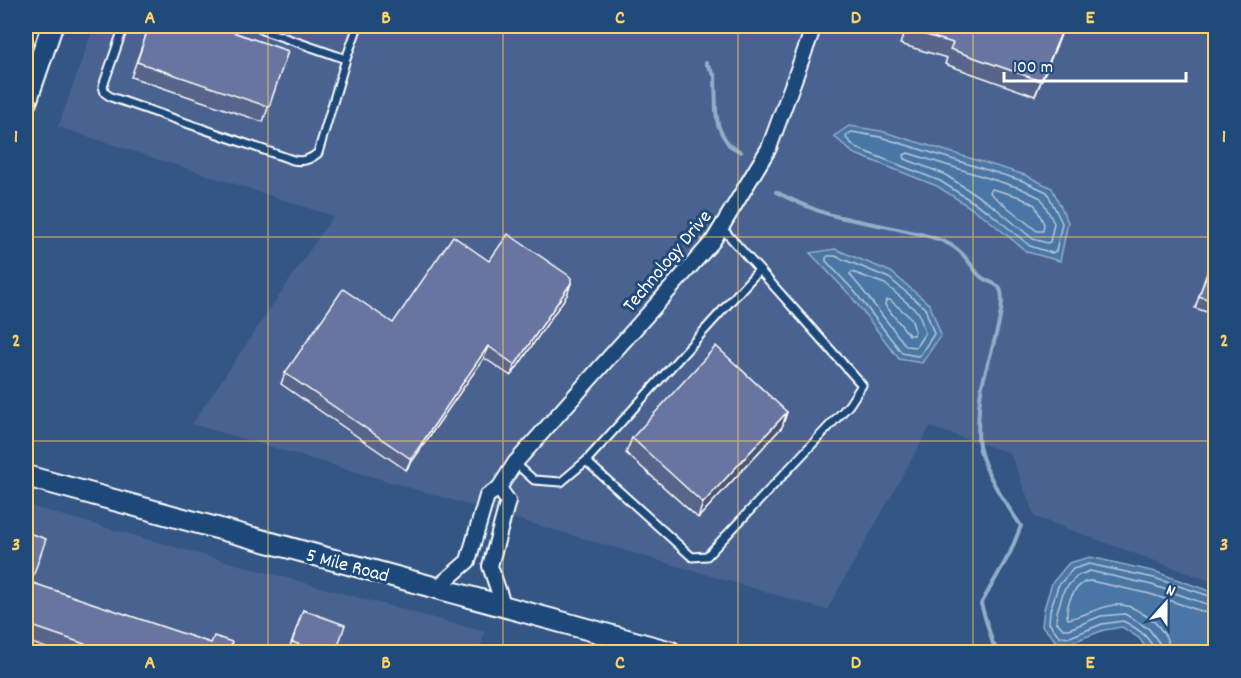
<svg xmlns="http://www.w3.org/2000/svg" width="1241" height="678" viewBox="0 0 1241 678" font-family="Dekko,sans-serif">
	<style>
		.built { fill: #48628f }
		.water { fill: #4976a4; stroke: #92adc8; stroke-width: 1.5 }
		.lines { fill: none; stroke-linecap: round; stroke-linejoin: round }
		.shore { stroke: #b6c8db; stroke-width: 1.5 }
		.stream { stroke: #92adc8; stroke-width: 4 }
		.lane-casing { stroke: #fff; stroke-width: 11 }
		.street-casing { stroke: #fff; stroke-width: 18 }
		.secondary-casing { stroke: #fff; stroke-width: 24 }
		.lane { stroke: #1f4a7a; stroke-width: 7 }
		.street { stroke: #1f4a7a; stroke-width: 14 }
		.secondary { stroke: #1f4a7a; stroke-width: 20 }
		.wall { fill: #59658a; stroke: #fff; stroke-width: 1.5 }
		.shaded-wall { fill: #495270; stroke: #fff; stroke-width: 1.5 }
		.building { fill: #6875a0; stroke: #fff; stroke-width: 1.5 }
		.grid { fill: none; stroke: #ffd166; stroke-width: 1.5; stroke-opacity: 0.55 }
		.labels { text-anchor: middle; stroke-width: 6; stroke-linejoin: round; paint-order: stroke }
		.street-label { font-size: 20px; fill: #fff; stroke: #1f4a7a }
		.neatline { fill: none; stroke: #ffd166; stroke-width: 2 }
		.grid-label { font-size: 20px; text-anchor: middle; font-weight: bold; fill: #ffd166 }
	</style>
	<rect width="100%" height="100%" fill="#345685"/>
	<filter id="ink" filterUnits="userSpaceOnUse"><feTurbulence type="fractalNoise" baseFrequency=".0167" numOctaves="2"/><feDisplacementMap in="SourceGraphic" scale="12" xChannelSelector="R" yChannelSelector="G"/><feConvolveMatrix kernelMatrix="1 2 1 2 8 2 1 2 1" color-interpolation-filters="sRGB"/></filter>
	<g filter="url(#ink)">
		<!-- built -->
		<path class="built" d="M 94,26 L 1215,26 L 1215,583 L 1035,517 L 1010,453 L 930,427 L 827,610 L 192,424 L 333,216 L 58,127 Z
			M 26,505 L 218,559 L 485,632 L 479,652 L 26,652 Z"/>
		<!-- water -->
		<path class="water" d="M 849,126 L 881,131 L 1025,175 L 1052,188 L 1068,222 L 1060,261 L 1027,252 L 985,217 L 937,186 L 853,153 L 834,136 Z
			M 835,249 L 891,272 L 930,305 L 941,335 L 922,363 L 899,359 L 851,296 L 810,253 Z
			M 1090,557 L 1156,572 L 1215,593 L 1215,652 L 1149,652 L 1139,638 L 1122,627 L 1104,630 L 1070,643 L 1057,642 L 1042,626 L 1044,609 L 1052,583 L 1069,563 Z"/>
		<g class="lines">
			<!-- shore -->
			<path class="shore" d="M 852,132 L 880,137 L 1023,181 L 1047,192 L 1062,223 L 1056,251 L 1052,253 L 1030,246 L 989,212 L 940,181 L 856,148 L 846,138 L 847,135 Z
				M 908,153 L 1020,188 L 1041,198 L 1054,223 L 1050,242 L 1047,243 L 1033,239 L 993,206 L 944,174 L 905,159 L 904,155 Z
				M 992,189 L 1017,196 L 1035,205 L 1044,224 L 1043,231 L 1037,231 L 991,194 L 990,192 Z
				M 828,256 L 835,256 L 889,278 L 925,308 L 934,334 L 920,355 L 917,356 L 902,353 L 855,292 L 826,261 L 826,258 Z
				M 852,272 L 885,284 L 919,313 L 925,333 L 916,347 L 906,346 L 861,288 L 851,276 L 850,274 Z
				M 886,300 L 890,300 L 911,318 L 915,331 L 913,335 L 909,335 L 885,305 Z
				M 1154,652 C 1152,638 1135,627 1123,621 L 1102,624 L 1070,637 L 1059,636 L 1049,623 L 1050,611 L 1058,586 L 1073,569 L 1089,564 L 1154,578 L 1216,598
				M 1161,652 L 1160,644 L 1149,629 L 1125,614 L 1101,616 L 1069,629 L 1063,629 L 1056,621 L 1057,612 L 1064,590 L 1077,576 L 1090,571 L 1152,585 L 1209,605 L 1216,605
				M 1170,652 C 1170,642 1165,635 1159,627 C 1154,620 1147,616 1140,612 C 1113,594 1094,615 1068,619 C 1064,609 1072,590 1082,584 C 1084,582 1088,581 1091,581 L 1150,594 L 1207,613 L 1216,614"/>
			<!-- stream -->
			<path class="stream" d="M 706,63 L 715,76 L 716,111 L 718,125 L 722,134 L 729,145 L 741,152
				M 776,192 C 794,201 815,211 835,216 C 857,221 880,225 902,230 C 919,234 939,237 954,247 C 965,254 970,264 978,274 C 985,283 996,281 1000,289 C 1009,307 984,369 981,391 C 979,404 977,433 979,446 C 985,475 1005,502 1021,526 L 1010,553 L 981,604 L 993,644 L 1000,652"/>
			<defs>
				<path id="lane" d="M 124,26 L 103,86 L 105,93 L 111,97 L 293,160 C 303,162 310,160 318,153 L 346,59 L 262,30 L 259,26
					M 346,59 L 358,26
					M 586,461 L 759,270
					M 515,463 L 534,480 L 561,482 L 586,461 L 692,557 L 707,556 L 849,405 L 862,385 L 721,227"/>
				<path id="street" d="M 499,488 L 515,463 L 713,241 L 769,148 L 814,26
					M 437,588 L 468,561 L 487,496 L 499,488 L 508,501 L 490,566 L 504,607"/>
				<path id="secondary" d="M 26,36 L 29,26
					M 26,102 L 52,26
					M 26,476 L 671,652"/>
			</defs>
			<!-- lane casing -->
			<use href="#lane" class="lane-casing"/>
			<!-- street casing -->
			<use href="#street" class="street-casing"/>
			<!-- secondary casing -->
			<use href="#secondary" class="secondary-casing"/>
			<!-- lane -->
			<use href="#lane" class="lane"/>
			<!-- street -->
			<use href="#street" class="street"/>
			<!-- secondary -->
			<use href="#secondary" class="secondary"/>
		</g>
		<!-- wall -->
		<path class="wall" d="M 149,26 L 221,28 L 288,51 L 263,122 L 131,77 Z
			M 907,26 L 1064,26 L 1035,96 L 945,64 L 947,58 L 900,44 Z
			M 1215,250 L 1215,315 L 1195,308 Z
			M 489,261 L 571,283 L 567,295 L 511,376 L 484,358 L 406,470 L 281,384 L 285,373 L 393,323 Z
			M 787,412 L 782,427 L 698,518 L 626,453 L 632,438 Z
			M 26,605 L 229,652 L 58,652 L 26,641 Z
			M 303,610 L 336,652 L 288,652 Z"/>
		<!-- shaded-wall -->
		<path class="shaded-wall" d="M 1064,26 L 1059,40 L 1035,96 L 1041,81 Z
			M 571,283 L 567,295 L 511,376 L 515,365 Z
			M 488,346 L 484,358 L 406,470 L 411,459 Z
			M 787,412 L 782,427 L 698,518 L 703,503 Z"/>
		<!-- building -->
		<path class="building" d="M 149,26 L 222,26 L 221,28 L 288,51 L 269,107 L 137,62 Z
			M 907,26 L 1064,26 L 1041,81 L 950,49 L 953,43 L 906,29 Z
			M 508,234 L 568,275 L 571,278 L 571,283 L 515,365 L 488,346 L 411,459 L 285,373 L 343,289 L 393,323 L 453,236 L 489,261 Z
			M 1215,251 L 1215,302 L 1199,296 Z
			M 716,346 L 787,412 L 703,503 L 632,438 Z
			M 26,532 L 46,539 L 28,591 L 26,590 Z
			M 33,583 L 211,643 L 214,636 L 232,642 L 229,652 L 108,652 L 26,624 L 26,607 Z
			M 303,610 L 345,625 L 336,652 L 304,652 L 306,647 L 292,642 Z
			M 416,649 L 427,652 L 415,652 Z"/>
	</g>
	<!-- grid -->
	<path class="grid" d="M 268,26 L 268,652M 503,26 L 503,652M 738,26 L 738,652M 973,26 L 973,652M 26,237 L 1216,237M 26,441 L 1216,441"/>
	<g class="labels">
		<!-- street labels -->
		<g class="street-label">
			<text transform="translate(666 260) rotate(-50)" y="7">Technology Drive</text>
			<text transform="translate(348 564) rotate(15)" y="7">5 Mile Road</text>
		</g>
	</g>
	<!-- margin -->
	<rect width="1241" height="678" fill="none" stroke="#1f4a7a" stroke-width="66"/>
	<!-- north arrow -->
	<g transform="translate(1166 603) rotate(21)" stroke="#1f4a7a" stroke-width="4.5" paint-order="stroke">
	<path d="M0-4.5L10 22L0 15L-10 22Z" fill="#ffffff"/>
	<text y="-9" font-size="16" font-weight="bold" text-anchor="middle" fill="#ffffff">N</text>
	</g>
	<!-- scale -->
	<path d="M1004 72v9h182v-9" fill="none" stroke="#ffffff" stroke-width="3"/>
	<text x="1013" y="72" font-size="18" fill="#ffffff" stroke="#1f4a7a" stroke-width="4.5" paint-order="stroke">100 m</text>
	<rect x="33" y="33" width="1175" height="612" class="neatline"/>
	<g class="grid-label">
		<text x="150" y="23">A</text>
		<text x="386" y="23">B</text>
		<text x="620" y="23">C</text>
		<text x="856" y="23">D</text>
		<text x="1090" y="23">E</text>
		<text x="16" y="142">1</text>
		<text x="1224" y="142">1</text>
		<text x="16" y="346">2</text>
		<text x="1224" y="346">2</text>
		<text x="16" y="550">3</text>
		<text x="1224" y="550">3</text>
		<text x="150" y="668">A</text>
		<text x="386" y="668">B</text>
		<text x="620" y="668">C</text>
		<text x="856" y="668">D</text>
		<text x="1090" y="668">E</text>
	</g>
</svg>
